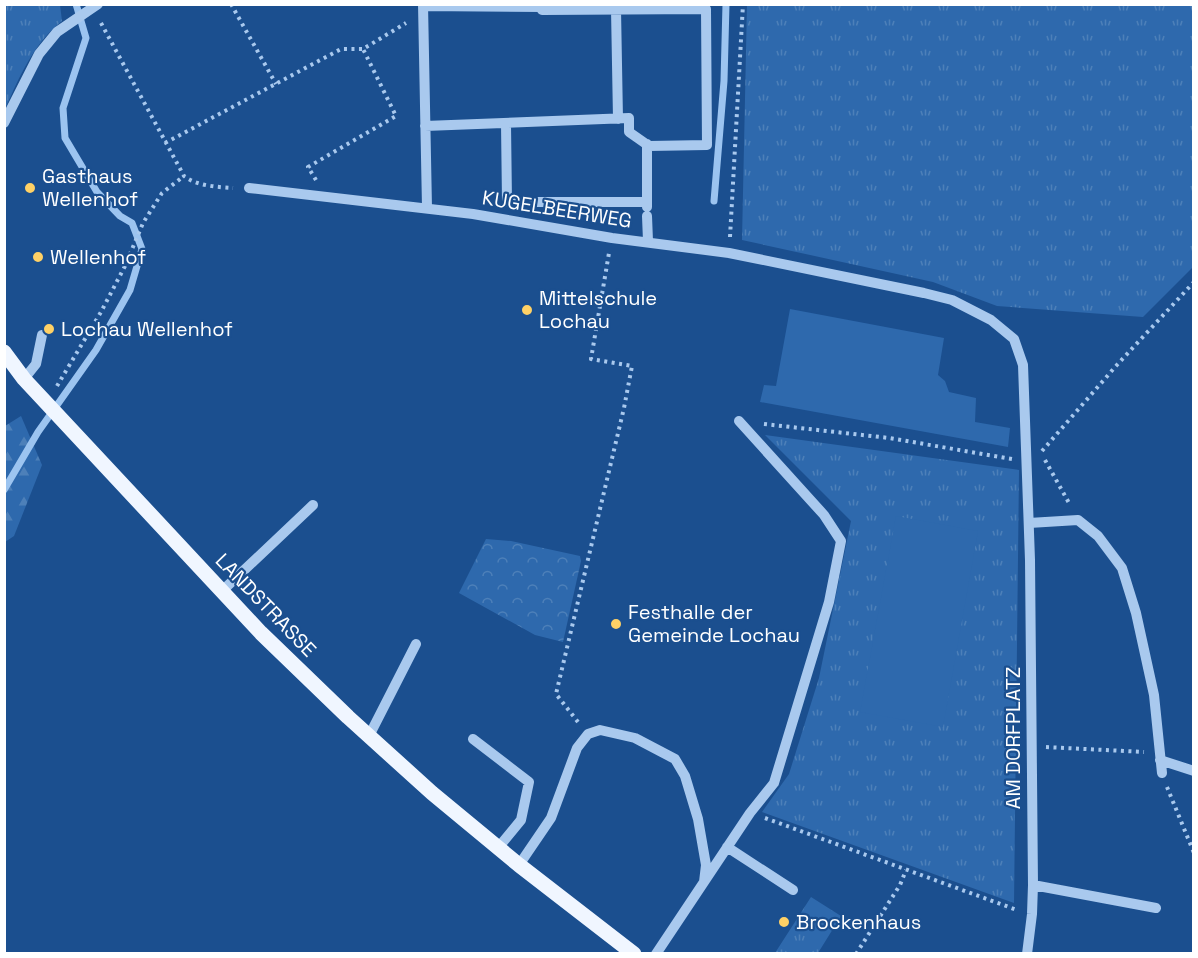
<svg xmlns="http://www.w3.org/2000/svg" width="1198" height="958" viewBox="0 0 1198 958" font-family="'Space Grotesk',sans-serif">
	<style>
		.grass { fill: url(#grass-tufts) }
		.forest { fill: url(#forest-firs) }
		.park { fill: url(#park-crowns) }
		.garden { fill: #2e69ad }
		.lines { fill: none; stroke-linecap: round; stroke-linejoin: round }
		.stream { stroke: #9cc4f0; stroke-width: 7 }
		.path { stroke: #a9c9ee; stroke-width: 4; stroke-dasharray: 3 4.5; stroke-linecap: butt }
		.minor { stroke: #a9c9ee; stroke-width: 10 }
		.major { stroke: #f0f6ff; stroke-width: 15 }
		.poi-dot { fill: #ffd166; stroke: #1b4f8f; stroke-width: 2 }
		.labels { text-anchor: middle; stroke-width: 4.5; stroke-linejoin: round; paint-order: stroke }
		.poi-label { font-size: 20px; fill: #fff; stroke: #1b4f8f; text-anchor: start }
		.street-label { font-size: 20px; fill: #fff; stroke: #1b4f8f }
	</style>
	<defs>
		<pattern id="grass-tufts" width="24" height="20" patternUnits="userSpaceOnUse" patternTransform="scale(1.5)"><rect width="24" height="20" fill="#2e69ad"/><path d="M3 7l-1-3M5 7V3M7 7l1-3M15 17l-1-3M17 17v-4M19 17l1-3" fill="none" stroke="#4d80b9"/></pattern>
		<pattern id="forest-firs" width="22" height="20" patternUnits="userSpaceOnUse" patternTransform="scale(1.5)"><rect width="22" height="20" fill="#2e69ad"/><path d="M5 1l3.5 6h-7zM16 11l3.5 6h-7z" fill="#4d80b9"/></pattern>
		<pattern id="park-crowns" width="20" height="18" patternUnits="userSpaceOnUse" patternTransform="scale(1.5)"><rect width="20" height="18" fill="#2e69ad"/><path d="M2 6a3 3 0 1 1 6 0M12 15a3 3 0 1 1 6 0" fill="none" stroke="#4d80b9"/></pattern>
	</defs>
	<rect width="100%" height="100%" fill="#1b4f8f"/>
	<!-- grass -->
	<path class="grass" d="M 5,4 L 60,5 L 62,21 C 33,44 20,76 5,109 Z
		M 747,5 L 1193,5 L 1193,267 L 1143,317 L 997,306 L 933,282 L 742,240 Z
		M 765,435 L 1019,470 L 1014,903 L 762,812 L 789,774 L 819,678 L 851,521 Z
		M 811,897 L 841,916 L 818,953 L 775,953 Z"/>
	<!-- forest -->
	<path class="forest" d="M 21,416 L 42,465 L 14,536 L 5,542 L 5,426 Z"/>
	<!-- park -->
	<path class="park" d="M 486,539 L 511,541 L 580,556 L 581,561 L 563,642 L 535,635 L 459,593 Z"/>
	<!-- garden -->
	<path class="garden" d="M 790,309 L 944,338 L 938,375 L 945,381 L 949,392 L 976,398 L 975,422 L 1010,428 L 1008,447 L 760,402 L 764,385 L 776,386 Z
		M 896,516 L 978,531 L 943,727 L 860,712 Z"/>
	<g class="lines">
		<!-- stream -->
		<path class="stream" d="M 714,201 L 724,81 L 726,4
			M 4,490 L 38,432 L 96,350 L 130,290 L 142,249 L 132,223 L 120,216 L 97,192 L 65,138 L 63,108 L 86,38 L 76,4"/>
		<!-- path -->
		<path class="path" d="M 231,4 L 276,84
			M 101,23 L 184,176 C 197,186 217,187 233,188
			M 165,143 L 341,49 L 363,49
			M 316,180 L 308,167 L 396,116 L 363,49 L 406,23
			M 730,237 L 743,4
			M 57,386 L 101,312 L 125,266 L 143,223 L 162,193 L 184,176
			M 764,424 L 889,438 L 1012,459
			M 1042,451 L 1116,366 L 1194,282
			M 1045,460 L 1069,503
			M 578,722 L 556,694 L 624,408 L 632,366 L 591,359 L 609,253
			M 1046,747 L 1144,752
			M 1167,787 L 1194,853
			M 765,818 L 1017,910
			M 856,954 L 900,885 L 906,870"/>
		<!-- minor -->
		<path class="minor" d="M 423,4 L 427,208
			M 423,6 L 542,7 L 542,10 L 706,9 L 707,145 L 649,146 L 629,132 L 629,118 L 425,126
			M 616,9 L 618,119
			M 4,123 L 39,54 L 57,32 L 98,4
			M 506,124 L 507,202 L 647,202
			M 647,144 L 647,207
			M 249,188 L 473,214 L 612,238 L 729,253 L 924,293 L 952,300 L 991,320 L 1014,339 L 1023,365 L 1030,560 L 1033,885 L 1032,914 L 1027,954
			M 647,216 L 648,241
			M 24,379 L 36,364 L 42,335
			M 1029,523 L 1078,520 L 1098,536 L 1122,568 L 1136,613 L 1154,695 L 1162,773
			M 222,591 L 313,505
			M 369,736 L 416,644
			M 473,739 L 529,782 L 521,820 L 498,848
			M 1160,760 L 1194,771
			M 727,847 L 793,890
			M 519,865 L 551,818 L 577,748 L 588,734 L 600,730 L 635,738 L 675,759 L 685,776 L 698,819 L 706,865 L 704,882 L 656,954
			M 704,882 L 750,813 L 774,783 L 829,602 L 841,541 L 824,515 L 739,421
			M 1033,885 L 1156,908"/>
		<!-- major -->
		<path class="major" d="M 4,352 L 24,379 L 261,633 L 348,717 L 432,793 L 519,865 L 634,954"/>
	</g>
	<!-- markers -->
	<g class="poi-dot">
		<circle cx="30" cy="188" r="6"/>
		<circle cx="38" cy="257" r="6"/>
		<circle cx="527" cy="310" r="6"/>
		<circle cx="49" cy="329" r="6"/>
		<circle cx="616" cy="624" r="6"/>
		<circle cx="784" cy="922" r="6"/>
	</g>
	<g class="labels">
		<!-- poi labels -->
		<g class="poi-label">
			<text x="42" y="183">Gasthaus<tspan x="42" dy="23">Wellenhof</tspan></text>
			<text x="50" y="264">Wellenhof</text>
			<text x="539" y="305">Mittelschule<tspan x="539" dy="23">Lochau</tspan></text>
			<text x="61" y="336">Lochau Wellenhof</text>
			<text x="628" y="619">Festhalle der<tspan x="628" dy="23">Gemeinde Lochau</tspan></text>
			<text x="796" y="929">Brockenhaus</text>
		</g>
		<!-- street labels -->
		<g class="street-label">
			<text transform="translate(557 209) rotate(9)" y="7">KUGELBEERWEG</text>
			<text transform="translate(266 605) rotate(46)" y="7">LANDSTRASSE</text>
			<text transform="translate(1013 738) rotate(-90)" y="7">AM DORFPLATZ</text>
		</g>
	</g>
	<!-- border -->
	<rect width="1198" height="958" fill="none" stroke="#ffffff" stroke-width="12"/>
</svg>
